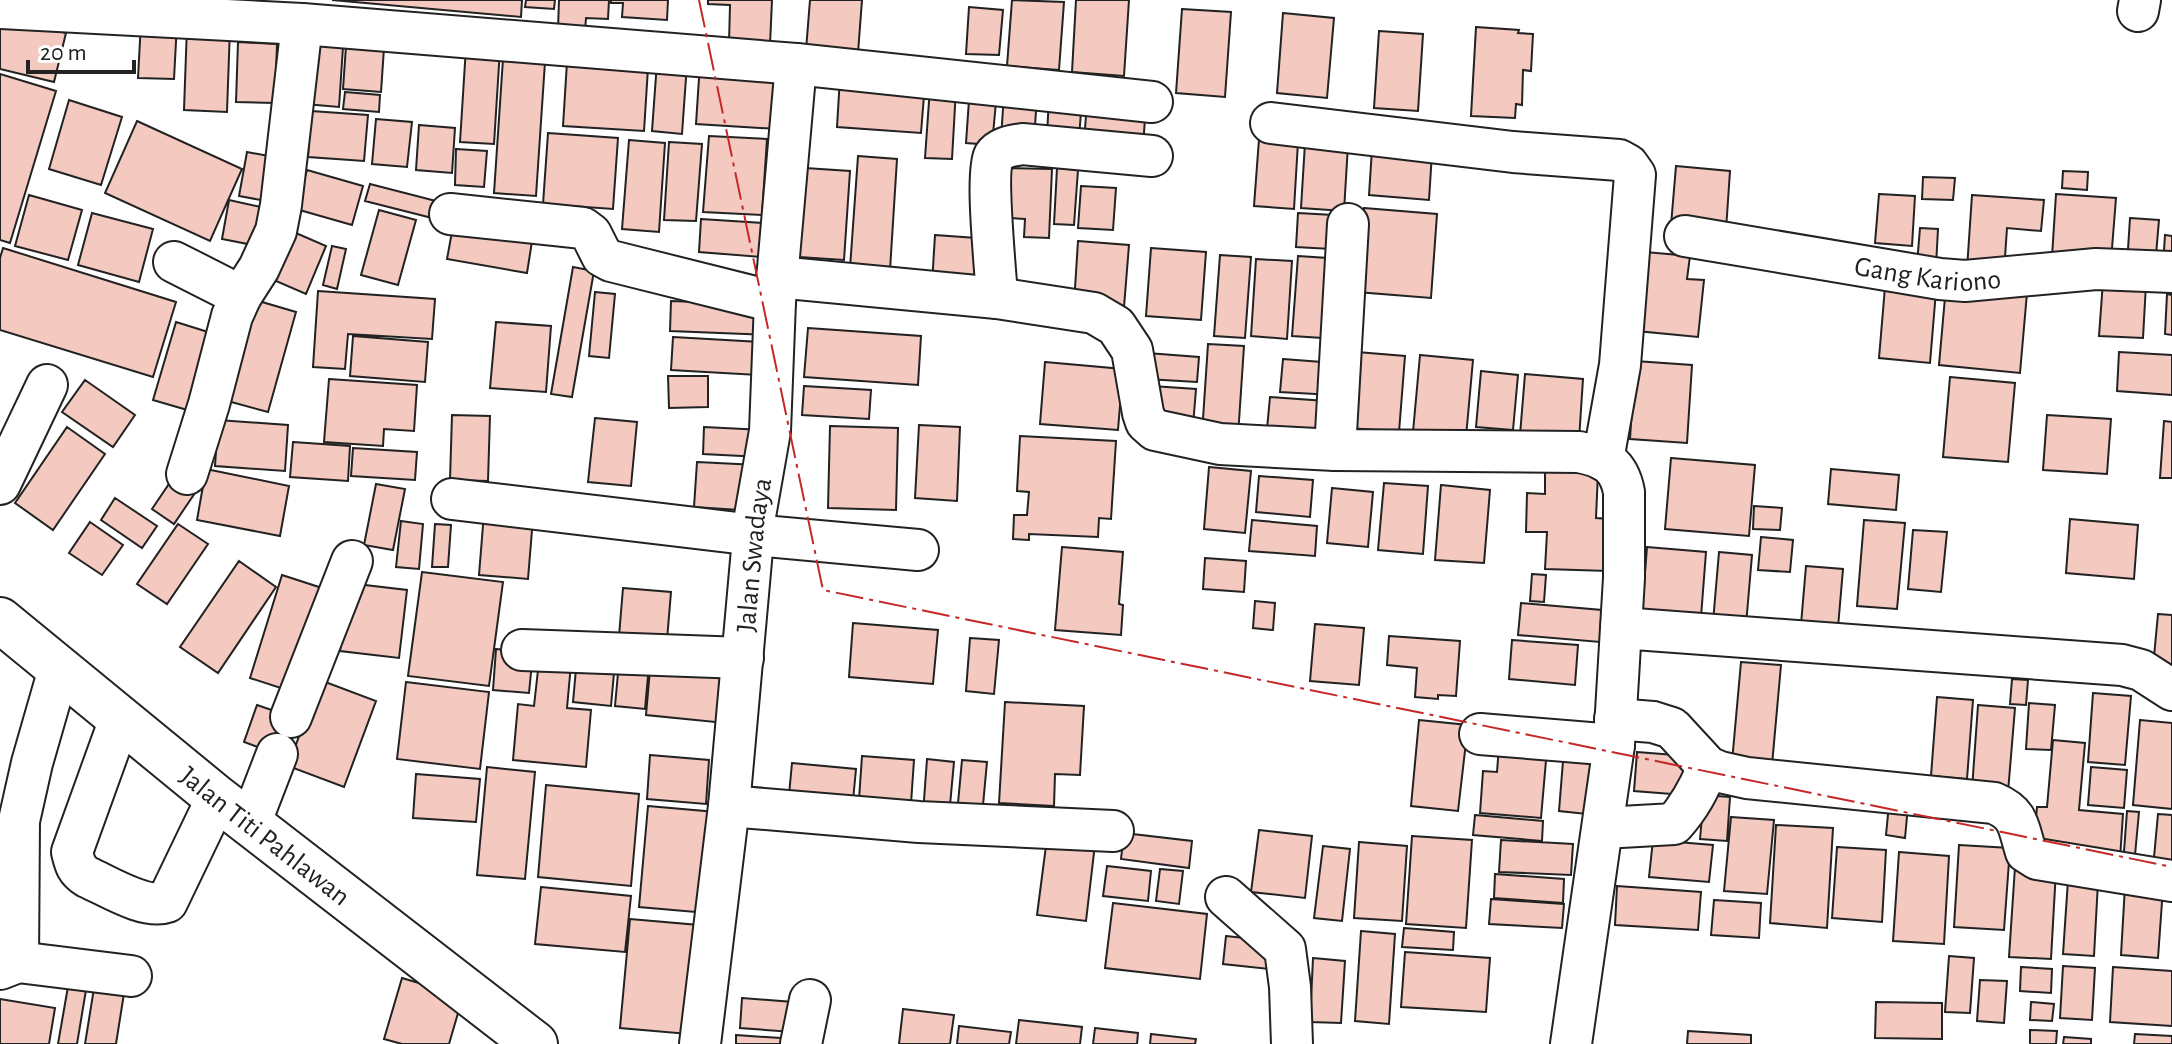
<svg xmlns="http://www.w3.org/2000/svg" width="2172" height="1044" viewBox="0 0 2172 1044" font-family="'Alegreya Sans',sans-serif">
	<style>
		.building { fill: #f3c9c0; stroke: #222; stroke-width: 2 }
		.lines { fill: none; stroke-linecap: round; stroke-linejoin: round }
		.minor-casing { stroke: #222; stroke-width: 44 }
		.major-casing { stroke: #222; stroke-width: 48 }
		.minor { stroke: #fff; stroke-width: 40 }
		.major { stroke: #fff; stroke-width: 44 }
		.power { stroke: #c62828; stroke-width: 2; stroke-dasharray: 28 6 4 6; stroke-linecap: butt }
		.labels { text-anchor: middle; stroke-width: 6; stroke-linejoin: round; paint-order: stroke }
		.street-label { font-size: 28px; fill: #222; stroke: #fff }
	</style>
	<rect width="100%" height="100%" fill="#fff"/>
	<!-- building -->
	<path class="building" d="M 332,0 L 522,0 L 521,17 Z
		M 526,0 L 555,0 L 554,9 L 525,7 Z
		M 559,0 L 609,0 L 608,19 L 586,18 L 585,31 L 558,29 Z
		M 611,0 L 668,0 L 667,20 L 622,17 L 623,3 L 611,3 Z
		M 708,0 L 772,0 L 770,45 L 729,43 L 730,5 L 708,4 Z
		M 810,0 L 862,0 L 858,53 L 806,50 Z
		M 1012,0 L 1064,2 L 1059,70 L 1007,66 Z
		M 1076,0 L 1129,0 L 1124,76 L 1072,72 Z
		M 969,7 L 1003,10 L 999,55 L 966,54 Z
		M 1182,9 L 1231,12 L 1225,97 L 1176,93 Z
		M 1283,13 L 1334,18 L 1327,98 L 1277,93 Z
		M 3,18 L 66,33 L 54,82 L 0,69 L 0,30 Z
		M 141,22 L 177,23 L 174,79 L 138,78 Z
		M 187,26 L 230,28 L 227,112 L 184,110 Z
		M 1476,27 L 1519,30 L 1518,33 L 1533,34 L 1531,71 L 1523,70 L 1522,105 L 1516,104 L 1515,118 L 1471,116 Z
		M 1379,31 L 1423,34 L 1418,111 L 1374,108 Z
		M 238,42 L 277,44 L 275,103 L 236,102 Z
		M 310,45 L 343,47 L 339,107 L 305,104 Z
		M 346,46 L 384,48 L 381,92 L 343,89 Z
		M 466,47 L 500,49 L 494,144 L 460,142 Z
		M 503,59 L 545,62 L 536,196 L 494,193 Z
		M 567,62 L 648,68 L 644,131 L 563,126 Z
		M 657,62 L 687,64 L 682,134 L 652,131 Z
		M 700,63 L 781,69 L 777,129 L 696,124 Z
		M 0,74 L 56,91 L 10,243 L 0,240 Z
		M 840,77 L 925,83 L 921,133 L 837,127 Z
		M 930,87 L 956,89 L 952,159 L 925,158 Z
		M 345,92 L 380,95 L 379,112 L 343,109 Z
		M 1004,93 L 1037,96 L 1034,141 L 1001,139 Z
		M 1049,97 L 1082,99 L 1079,138 L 1047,136 Z
		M 69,100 L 122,117 L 101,185 L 49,169 Z
		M 969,100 L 996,102 L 992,145 L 966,143 Z
		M 1087,101 L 1146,104 L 1143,147 L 1084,143 Z
		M 311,111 L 368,115 L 364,161 L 308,157 Z
		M 376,119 L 412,122 L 407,167 L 372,164 Z
		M 137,121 L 242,169 L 210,241 L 105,193 Z
		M 419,125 L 455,128 L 452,173 L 416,170 Z
		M 548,133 L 618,138 L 613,209 L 543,204 Z
		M 709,136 L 767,139 L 762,215 L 703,212 Z
		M 1259,139 L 1298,142 L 1294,209 L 1254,206 Z
		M 629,140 L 665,143 L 659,232 L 622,229 Z
		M 669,142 L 702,144 L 696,221 L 664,220 Z
		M 1305,143 L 1348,145 L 1344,211 L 1301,208 Z
		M 456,149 L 487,151 L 484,187 L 455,185 Z
		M 1372,149 L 1432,153 L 1429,200 L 1369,195 Z
		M 247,152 L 285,159 L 277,203 L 239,196 Z
		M 858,156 L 897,159 L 890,270 L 850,268 Z
		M 1676,166 L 1730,171 L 1726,230 L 1671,225 Z
		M 805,168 L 850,171 L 844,260 L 799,257 Z
		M 998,168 L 1052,169 L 1049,238 L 1024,237 L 1025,219 L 996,217 Z
		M 1057,168 L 1078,170 L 1074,225 L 1054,224 Z
		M 307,170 L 363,186 L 352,225 L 296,209 Z
		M 2063,171 L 2088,172 L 2087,190 L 2062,188 Z
		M 1923,177 L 1955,178 L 1953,200 L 1922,199 Z
		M 370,184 L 436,201 L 432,218 L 365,201 Z
		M 1081,186 L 1116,188 L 1113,230 L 1078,228 Z
		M 1879,194 L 1915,196 L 1912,246 L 1875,243 Z
		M 2056,194 L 2116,198 L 2111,261 L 2052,257 Z
		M 29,195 L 82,210 L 68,260 L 15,246 Z
		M 1972,195 L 2044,200 L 2041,231 L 2007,228 L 2004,272 L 1967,269 Z
		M 229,200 L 270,209 L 263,247 L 222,239 Z
		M 1364,208 L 1437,214 L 1431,298 L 1357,292 Z
		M 379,210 L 416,220 L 398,285 L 361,275 Z
		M 92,213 L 153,229 L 139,282 L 78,265 Z
		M 1298,213 L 1333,215 L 1331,249 L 1296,247 Z
		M 2130,218 L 2159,220 L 2155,267 L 2127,265 Z
		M 701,219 L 763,223 L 761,257 L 699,252 Z
		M 454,221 L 533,235 L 527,273 L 447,259 Z
		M 1920,228 L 1938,229 L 1936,266 L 1917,264 Z
		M 289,230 L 326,246 L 306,294 L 269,278 Z
		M 935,235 L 990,239 L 986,288 L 932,284 Z
		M 2165,235 L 2172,236 L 2172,266 L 2163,266 Z
		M 1078,241 L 1129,245 L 1124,307 L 1074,304 Z
		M 332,246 L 346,249 L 337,289 L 323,285 Z
		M 3,248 L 176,302 L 153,377 L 0,330 L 0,258 Z
		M 1151,248 L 1206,252 L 1201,320 L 1146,316 Z
		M 1645,252 L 1690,256 L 1687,279 L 1704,280 L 1698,337 L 1637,331 Z
		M 1220,255 L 1251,257 L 1245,338 L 1214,336 Z
		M 1298,256 L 1343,259 L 1338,339 L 1292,336 Z
		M 1256,259 L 1292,261 L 1287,339 L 1251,336 Z
		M 573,267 L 594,271 L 572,397 L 551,394 Z
		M 2103,281 L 2146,284 L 2143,338 L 2099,336 Z
		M 1946,286 L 2027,293 L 2020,373 L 1939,365 Z
		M 1885,287 L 1936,291 L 1930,363 L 1879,358 Z
		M 318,291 L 435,299 L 432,339 L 348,334 L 345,369 L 313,367 Z
		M 595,292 L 615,294 L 609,358 L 589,356 Z
		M 2167,294 L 2172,295 L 2172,335 L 2165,334 Z
		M 252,299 L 296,312 L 268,412 L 224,400 Z
		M 671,301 L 771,305 L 770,335 L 670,331 Z
		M 176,322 L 224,337 L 201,414 L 153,400 Z
		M 496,322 L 551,326 L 546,392 L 490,388 Z
		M 808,328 L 921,336 L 918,385 L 804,377 Z
		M 353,336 L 428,342 L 425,382 L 350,376 Z
		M 673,337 L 760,342 L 758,375 L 671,370 Z
		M 1208,344 L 1244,346 L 1238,436 L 1202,434 Z
		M 1357,352 L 1405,356 L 1399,432 L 1350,428 Z
		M 2119,352 L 2172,355 L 2172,395 L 2117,391 Z
		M 1147,353 L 1199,357 L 1197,382 L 1146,379 Z
		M 1420,355 L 1473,360 L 1466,437 L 1413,432 Z
		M 1283,359 L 1335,363 L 1333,395 L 1280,392 Z
		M 1635,361 L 1692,365 L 1687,443 L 1630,439 Z
		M 1045,362 L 1123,369 L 1118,430 L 1040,424 Z
		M 1481,371 L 1518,375 L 1513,430 L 1476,427 Z
		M 1525,374 L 1583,379 L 1579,440 L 1520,435 Z
		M 668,376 L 708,376 L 708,407 L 669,408 Z
		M 1950,377 L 2015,383 L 2008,462 L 1943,457 Z
		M 329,379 L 417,385 L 414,431 L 384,429 L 383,446 L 324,442 Z
		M 85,380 L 135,415 L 113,447 L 62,412 Z
		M 804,386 L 871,390 L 869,419 L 802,415 Z
		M 1152,386 L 1196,389 L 1193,426 L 1150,423 Z
		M 1270,397 L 1326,401 L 1324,433 L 1267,429 Z
		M 452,415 L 490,416 L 488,481 L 450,480 Z
		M 2047,415 L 2111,419 L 2107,474 L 2043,470 Z
		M 595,418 L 637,422 L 631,486 L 588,482 Z
		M 218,420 L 288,425 L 285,471 L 215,466 Z
		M 2164,421 L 2172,422 L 2172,478 L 2160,478 Z
		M 919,425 L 960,427 L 957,501 L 915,498 Z
		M 830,426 L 898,428 L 896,510 L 828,508 Z
		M 67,427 L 105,454 L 53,530 L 15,503 Z
		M 704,427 L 763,430 L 761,457 L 703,454 Z
		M 1020,436 L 1116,441 L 1111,519 L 1099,518 L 1098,537 L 1029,534 L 1029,540 L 1013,539 L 1014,515 L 1027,515 L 1029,492 L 1017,491 Z
		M 293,442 L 350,446 L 348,481 L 290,477 Z
		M 353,448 L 417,452 L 415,480 L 351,476 Z
		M 1671,458 L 1755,465 L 1749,536 L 1665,529 Z
		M 697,462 L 757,465 L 755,511 L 694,507 Z
		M 1209,467 L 1251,471 L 1245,533 L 1204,529 Z
		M 206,469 L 289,486 L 280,536 L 197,520 Z
		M 1831,469 L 1899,475 L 1896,510 L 1828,504 Z
		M 1545,471 L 1598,472 L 1596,518 L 1610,519 L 1608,571 L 1545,569 L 1547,532 L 1526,532 L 1527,493 L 1545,494 Z
		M 1259,476 L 1313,480 L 1310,517 L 1256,512 Z
		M 173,478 L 195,493 L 174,524 L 152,509 Z
		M 1384,483 L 1428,486 L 1423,554 L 1378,550 Z
		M 376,484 L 405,489 L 393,550 L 364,545 Z
		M 1441,485 L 1490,490 L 1484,563 L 1435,560 Z
		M 1332,488 L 1373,492 L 1368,547 L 1327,543 Z
		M 115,498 L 157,526 L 142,548 L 101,520 Z
		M 1754,506 L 1782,508 L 1780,530 L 1753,529 Z
		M 484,513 L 533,518 L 528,579 L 479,575 Z
		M 2070,519 L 2138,525 L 2134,579 L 2066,573 Z
		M 1252,520 L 1317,526 L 1315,556 L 1249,551 Z
		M 1864,520 L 1905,523 L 1897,609 L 1857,606 Z
		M 401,521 L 423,524 L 419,569 L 396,567 Z
		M 90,522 L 123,545 L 102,575 L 69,553 Z
		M 178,524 L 208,544 L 167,604 L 137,584 Z
		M 435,524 L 451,525 L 448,567 L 432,567 Z
		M 1913,530 L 1947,532 L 1941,592 L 1908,589 Z
		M 1761,537 L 1793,540 L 1790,572 L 1758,570 Z
		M 1062,547 L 1123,552 L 1119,604 L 1123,605 L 1121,635 L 1055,630 Z
		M 1647,547 L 1706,552 L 1701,617 L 1642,612 Z
		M 1719,552 L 1752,555 L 1746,625 L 1713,622 Z
		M 1205,558 L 1246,561 L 1244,592 L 1203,589 Z
		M 239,561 L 276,587 L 218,673 L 180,647 Z
		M 1806,566 L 1843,569 L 1837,639 L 1800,636 Z
		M 422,572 L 503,582 L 489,686 L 408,676 Z
		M 1532,574 L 1546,575 L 1544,602 L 1530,601 Z
		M 282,575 L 322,588 L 290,691 L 250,678 Z
		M 348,583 L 407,590 L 399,658 L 340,651 Z
		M 623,588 L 671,592 L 666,652 L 618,648 Z
		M 1255,601 L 1275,603 L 1273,630 L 1253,628 Z
		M 1521,603 L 1602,610 L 1600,642 L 1518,635 Z
		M 2158,614 L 2172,615 L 2172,669 L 2153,667 Z
		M 853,623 L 938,630 L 933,684 L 849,677 Z
		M 1315,624 L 1364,628 L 1359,685 L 1310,681 Z
		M 1389,636 L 1460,641 L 1456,696 L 1438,695 L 1438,699 L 1415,697 L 1417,668 L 1387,665 Z
		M 970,638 L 999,640 L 994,694 L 966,691 Z
		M 1512,640 L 1578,645 L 1575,685 L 1509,679 Z
		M 496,649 L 533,652 L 529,693 L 493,690 Z
		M 577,658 L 615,662 L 611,706 L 573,702 Z
		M 651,658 L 740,668 L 735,724 L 646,715 Z
		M 539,661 L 571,664 L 567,708 L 591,710 L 586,767 L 513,760 L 518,704 L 534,706 Z
		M 619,662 L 649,665 L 645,709 L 615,706 Z
		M 1741,662 L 1781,665 L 1772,765 L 1732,762 Z
		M 2012,679 L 2028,680 L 2026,705 L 2010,704 Z
		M 320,680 L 376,701 L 344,787 L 288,766 Z
		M 406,682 L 489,692 L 480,769 L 397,759 Z
		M 2093,693 L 2131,696 L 2125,765 L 2088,762 Z
		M 1937,697 L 1973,700 L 1967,779 L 1931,776 Z
		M 1005,702 L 1084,706 L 1080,775 L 1055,774 L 1054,806 L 999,803 Z
		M 2029,703 L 2055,705 L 2051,750 L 2026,749 Z
		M 257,705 L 298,719 L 285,757 L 244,742 Z
		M 1978,705 L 2015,708 L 2008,792 L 1972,789 Z
		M 1419,720 L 1468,725 L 1458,811 L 1411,806 Z
		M 2140,720 L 2172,723 L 2172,809 L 2133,805 Z
		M 2053,740 L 2085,743 L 2079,810 L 2123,814 L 2120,859 L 2033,852 L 2037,807 L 2047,807 Z
		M 1499,746 L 1547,749 L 1541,818 L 1480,813 L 1483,771 L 1497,772 Z
		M 1637,752 L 1687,756 L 1684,795 L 1634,791 Z
		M 650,755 L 709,760 L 706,804 L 647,799 Z
		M 862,756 L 914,760 L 910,818 L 858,814 Z
		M 927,759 L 954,762 L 949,816 L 923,814 Z
		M 962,760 L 987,762 L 982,816 L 957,814 Z
		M 1563,761 L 1600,764 L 1596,815 L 1559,811 Z
		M 792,763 L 856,769 L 852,811 L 788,805 Z
		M 487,767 L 535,772 L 525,879 L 477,875 Z
		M 2091,767 L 2127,770 L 2124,808 L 2088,805 Z
		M 416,774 L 480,779 L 476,822 L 413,818 Z
		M 546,785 L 639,794 L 631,886 L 538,877 Z
		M 1704,795 L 1730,797 L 1727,841 L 1700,839 Z
		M 1889,804 L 1908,806 L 1905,838 L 1886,835 Z
		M 648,806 L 716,812 L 707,913 L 639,907 Z
		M 2127,811 L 2139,812 L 2134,866 L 2123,865 Z
		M 2158,814 L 2172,815 L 2172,870 L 2153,868 Z
		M 1475,815 L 1543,821 L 1542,841 L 1473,835 Z
		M 1731,817 L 1774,820 L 1767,894 L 1724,891 Z
		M 1776,825 L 1833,828 L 1827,928 L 1770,923 Z
		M 1259,830 L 1312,836 L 1305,898 L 1251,892 Z
		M 1124,833 L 1192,841 L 1189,868 L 1121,859 Z
		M 1412,836 L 1472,840 L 1466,928 L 1406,924 Z
		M 1047,838 L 1095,844 L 1086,921 L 1037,915 Z
		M 1501,840 L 1573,844 L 1571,875 L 1499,872 Z
		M 1653,840 L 1713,845 L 1709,882 L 1649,877 Z
		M 1359,842 L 1407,846 L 1402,921 L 1354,918 Z
		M 1959,845 L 2010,848 L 2004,930 L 1954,927 Z
		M 1323,846 L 1350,849 L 1342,921 L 1314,918 Z
		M 1837,847 L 1886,850 L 1882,922 L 1832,918 Z
		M 1899,852 L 1949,856 L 1944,944 L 1893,941 Z
		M 1107,866 L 1151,871 L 1148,901 L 1103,896 Z
		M 2015,867 L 2056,870 L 2051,959 L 2009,957 Z
		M 1160,869 L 1183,871 L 1179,904 L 1156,901 Z
		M 1495,874 L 1564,879 L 1563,903 L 1494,898 Z
		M 2068,880 L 2098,882 L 2094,956 L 2063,954 Z
		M 1617,886 L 1701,892 L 1698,930 L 1615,925 Z
		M 2125,886 L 2163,888 L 2158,958 L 2121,955 Z
		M 541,887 L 631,896 L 625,952 L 535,944 Z
		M 1491,899 L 1564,904 L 1562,928 L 1489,924 Z
		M 1714,900 L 1761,903 L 1759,938 L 1711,935 Z
		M 1113,903 L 1207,914 L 1200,979 L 1105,968 Z
		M 630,919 L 710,926 L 700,1035 L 620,1028 Z
		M 1404,928 L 1454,932 L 1453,950 L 1402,947 Z
		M 1361,931 L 1395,934 L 1389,1024 L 1355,1021 Z
		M 1226,936 L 1272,941 L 1269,969 L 1223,964 Z
		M 1405,952 L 1490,958 L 1486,1012 L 1401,1007 Z
		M 1949,956 L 1974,958 L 1970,1013 L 1945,1012 Z
		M 1313,958 L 1345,961 L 1341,1023 L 1310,1022 Z
		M 2063,966 L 2095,968 L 2092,1020 L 2060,1018 Z
		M 2021,967 L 2052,969 L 2051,993 L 2020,991 Z
		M 2113,967 L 2172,971 L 2172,1026 L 2110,1022 Z
		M 70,975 L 88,978 L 77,1044 L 58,1044 Z
		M 402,978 L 463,996 L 449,1044 L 402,1044 L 384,1039 Z
		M 1980,980 L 2007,981 L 2004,1023 L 1977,1021 Z
		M 95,982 L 125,987 L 116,1044 L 85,1044 Z
		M 742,998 L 793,1002 L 792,1032 L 740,1028 Z
		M 0,999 L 55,1008 L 49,1044 L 0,1044 Z
		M 1876,1002 L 1942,1003 L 1942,1039 L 1875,1038 Z
		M 2031,1002 L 2054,1004 L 2052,1021 L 2030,1020 Z
		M 903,1009 L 954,1015 L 950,1044 L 899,1044 Z
		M 1019,1020 L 1082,1027 L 1080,1044 L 1016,1044 Z
		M 959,1026 L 1011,1032 L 1009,1044 L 957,1044 Z
		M 1095,1028 L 1138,1033 L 1137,1044 L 1093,1044 Z
		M 2030,1030 L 2057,1031 L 2056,1044 L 2030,1044 Z
		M 1688,1031 L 1751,1035 L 1751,1044 L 1687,1044 Z
		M 1151,1034 L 1196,1039 L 1195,1044 L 1150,1044 Z
		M 2135,1034 L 2172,1036 L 2172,1044 L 2134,1044 Z
		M 736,1035 L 795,1039 L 795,1044 L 736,1044 Z
		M 2064,1037 L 2091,1039 L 2091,1044 L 2063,1044 Z"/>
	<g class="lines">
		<defs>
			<g id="minor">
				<path d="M 0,8 L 302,24 L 796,64 L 1152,102"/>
				<path d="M 2138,11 L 2140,0"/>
				<path d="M 1271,123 L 1513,152 L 1619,160 L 1628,165 L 1635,175 L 1620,365 L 1603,460"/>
				<path d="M 450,214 L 583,228 L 591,234 L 602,256 L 611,261 L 775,302"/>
				<path id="s1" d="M 1685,236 L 1940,279 L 1965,281 L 2096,269 L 2172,272"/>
				<path d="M 174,262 L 241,296 L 259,268 L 276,231 L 281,205 L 302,24"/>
				<path d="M 777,277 L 997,298 L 1094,313 L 1116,326 L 1132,350 L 1143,413 L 1146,422 L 1155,430 L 1220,444 L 1335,450 L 1579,452 C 1605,457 1619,465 1624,492 L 1624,578 L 1614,745 L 1571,1044"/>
				<path d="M 997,298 C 996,274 985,173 994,156 C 1000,147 1012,146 1022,144 L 1152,156"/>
				<path d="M 1335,450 L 1348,224"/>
				<path d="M 187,474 L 209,404 L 232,316 L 241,296"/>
				<path d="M 0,484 L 47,385"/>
				<path d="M 452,499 L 754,535 L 918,550"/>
				<path d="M 1621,628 L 2122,665 L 2141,670 L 2172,690"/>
				<path d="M 522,650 L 743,658"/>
				<path d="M 291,717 L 352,561"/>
				<path d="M 120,719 L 72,852 C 75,864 76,870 87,877 C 108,886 145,910 167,902 L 217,798"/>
				<path d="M 1615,719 L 1653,722 L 1672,728 L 1708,767 L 1720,772 L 1747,778 L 1994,803 C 2020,814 2018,827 2026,852 L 2037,859 L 2172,881"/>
				<path d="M 1480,734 L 1614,745"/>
				<path d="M 729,806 L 919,822 L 1113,831"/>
				<path d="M 250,824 L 277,754"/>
				<path d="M 1603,828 L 1674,824 C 1690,806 1699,789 1708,767"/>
				<path d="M 1226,897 L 1285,949 L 1290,987 L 1292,1044"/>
				<path d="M 18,962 L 131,976"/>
				<path d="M 0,969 L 18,962 L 19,821 L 32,763 L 59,669"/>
				<path id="s2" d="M 700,1044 L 729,806 L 755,516 L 770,431 L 775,302 L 796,64"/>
				<path d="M 801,1044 L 810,1000"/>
			</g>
			<g id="major">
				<path id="s3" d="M 0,620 L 217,798 L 535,1044"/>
			</g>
		</defs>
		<!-- minor casing -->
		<use href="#minor" class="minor-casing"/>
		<!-- major casing -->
		<use href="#major" class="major-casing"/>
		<!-- minor -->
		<use href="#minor" class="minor"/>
		<!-- major -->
		<use href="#major" class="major"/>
		<!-- power -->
		<path class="power" d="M 699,0 L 823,590 L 2172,867"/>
	</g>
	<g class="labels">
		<!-- street labels -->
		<g class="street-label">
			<text dy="10" stroke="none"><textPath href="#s1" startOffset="246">Gang Kariono</textPath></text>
			<text dy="10" stroke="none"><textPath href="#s2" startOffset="492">Jalan Swadaya</textPath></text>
			<text dy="10" stroke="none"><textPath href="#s3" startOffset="342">Jalan Titi Pahlawan</textPath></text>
		</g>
	</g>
	<!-- scale -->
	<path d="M28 60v12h106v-12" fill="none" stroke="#222222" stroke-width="4"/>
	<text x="40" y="60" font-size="24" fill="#222222" stroke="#ffffff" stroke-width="6" paint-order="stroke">20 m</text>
</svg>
